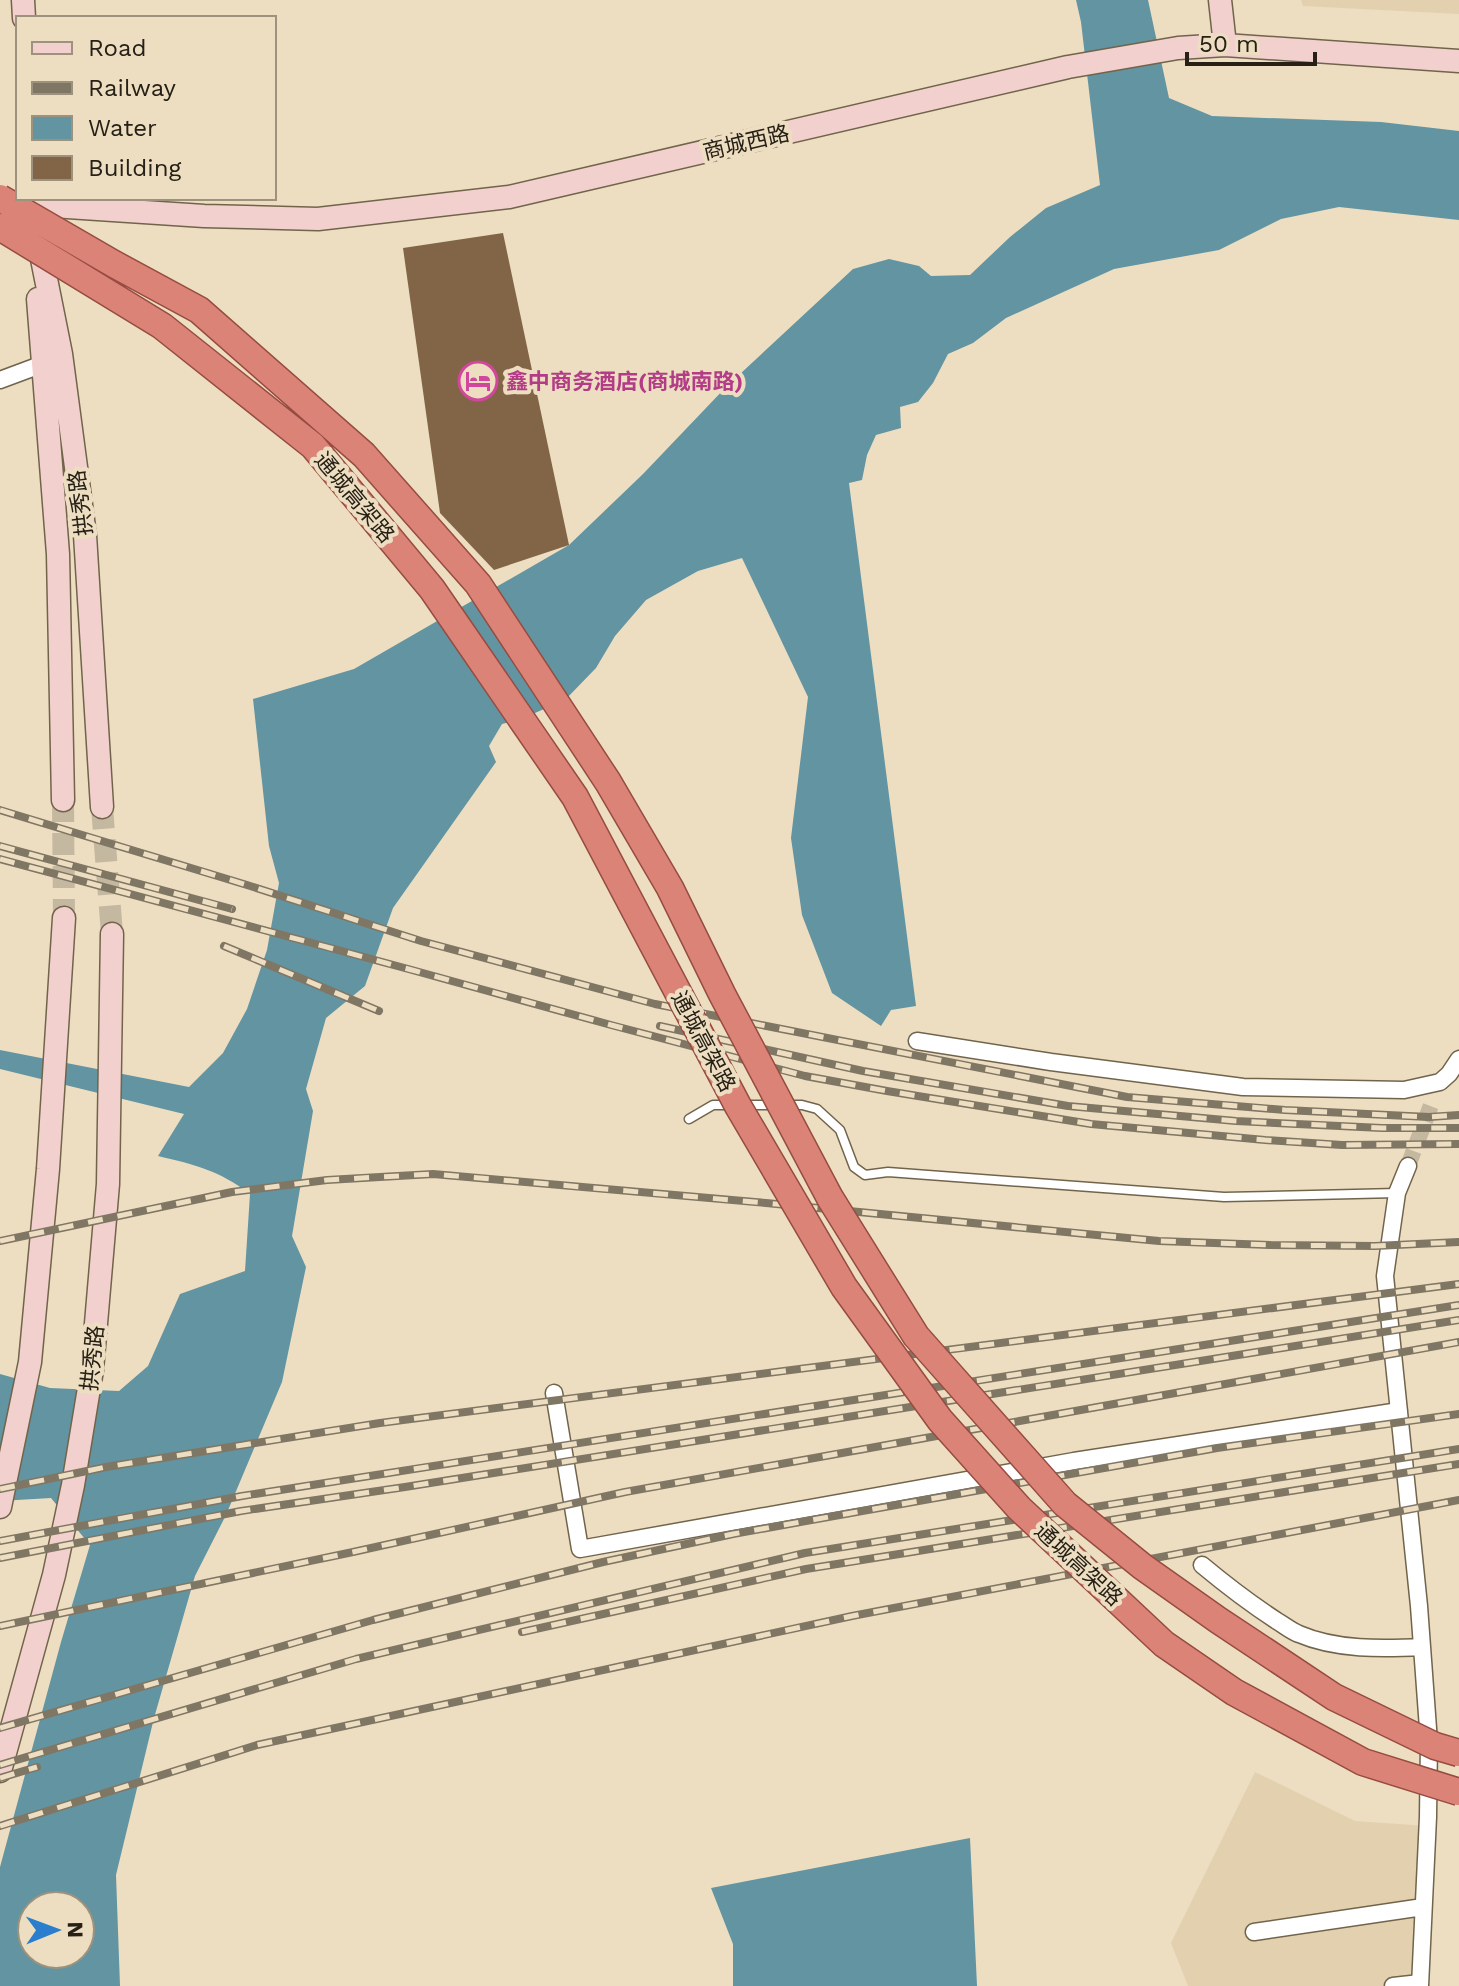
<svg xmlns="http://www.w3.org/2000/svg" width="1459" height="1986" viewBox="0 0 1459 1986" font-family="'Work Sans','Noto Sans SC',sans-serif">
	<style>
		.built { fill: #e3d0af }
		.water { fill: #6294a2; fill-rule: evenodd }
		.building { fill: #826547 }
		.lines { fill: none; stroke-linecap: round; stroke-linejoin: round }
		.minor-tunnel { stroke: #c5b8a0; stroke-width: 16; stroke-dasharray: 16 8; stroke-linecap: butt }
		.secondary-tunnel { stroke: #c5b8a0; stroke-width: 22; stroke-dasharray: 22 11; stroke-linecap: butt }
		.service-casing { stroke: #71644b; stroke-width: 11 }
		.minor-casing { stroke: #71644b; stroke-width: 19 }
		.secondary-casing { stroke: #71644b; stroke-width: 25 }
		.service { stroke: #fff; stroke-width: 8 }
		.minor { stroke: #fff; stroke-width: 16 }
		.secondary { stroke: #f2d0cd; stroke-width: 22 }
		.rail-casing { stroke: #807664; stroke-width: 8 }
		.rail { stroke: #eddec2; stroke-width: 5; stroke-dasharray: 15; stroke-linecap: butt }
		.trunk-bridge-casing { stroke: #964c40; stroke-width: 29; stroke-linecap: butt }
		.trunk-bridge { stroke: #dc8378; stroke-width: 26 }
		.labels { text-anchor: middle; stroke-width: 8; stroke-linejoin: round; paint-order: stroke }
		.street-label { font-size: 22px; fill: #262016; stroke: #eddec2 }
		.hotel-label { font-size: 22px; font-weight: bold; fill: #b23c85; stroke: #eddec2; text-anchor: start }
	</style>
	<rect width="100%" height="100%" fill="#eddec2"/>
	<!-- built -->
	<path class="built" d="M 1301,0 L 1459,0 L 1459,14 L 1303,6 Z
		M 1255,1772 L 1355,1821 L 1427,1826 L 1420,1986 L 1188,1986 L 1171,1943 Z"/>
	<!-- water -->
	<path class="water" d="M 1076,0 L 1148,0 L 1169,98 L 1212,116 L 1381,122 L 1459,131 L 1459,220 L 1339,207 L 1281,219 L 1219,250 L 1114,269 L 1006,318 L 973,343 L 948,354 L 933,383 L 918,402 L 900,407 L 901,428 L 876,435 L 867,455 L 862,480 L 849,483 L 916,1006 L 891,1010 L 881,1026 L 832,993 L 802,915 L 791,838 L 808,697 L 742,558 L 698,571 L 646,600 L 615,636 L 596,668 L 565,700 L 521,719 L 502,724 L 489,746 L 496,762 L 393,908 L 365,986 L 326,1018 L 306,1089 L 313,1111 L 292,1236 L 306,1267 L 282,1382 L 226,1515 L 195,1576 L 154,1718 L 116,1875 L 120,1986 L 0,1986 L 0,1867 L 61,1642 L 90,1545 L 51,1498 L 0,1501 L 0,1374 L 50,1388 L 119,1391 L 148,1366 L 180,1294 L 245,1271 L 250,1194 C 218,1170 196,1165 158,1156 L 184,1114 L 0,1069 L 0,1050 L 189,1087 L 223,1053 L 247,1009 L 267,950 L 279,883 L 269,846 L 253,699 L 354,669 L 569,545 L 643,474 L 726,387 L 853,269 L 889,259 L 919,266 L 931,276 L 970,275 L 1010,237 L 1046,208 L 1100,185 L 1081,22 ZM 32,1906 L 80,1906 L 80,1954 L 32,1954 Z
		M 970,1838 L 977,1986 L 733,1986 L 733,1944 L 711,1888 Z"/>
	<!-- building -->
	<path class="building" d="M 503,233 L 569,545 L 494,570 L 440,513 L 403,248 Z"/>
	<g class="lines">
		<!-- minor-tunnel -->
		<path class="minor-tunnel" d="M 1408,1166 L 1433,1100"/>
		<!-- secondary-tunnel -->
		<path class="secondary-tunnel" d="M 63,800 L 64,918
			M 102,807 L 112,934"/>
		<defs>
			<path id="service" d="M 744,1105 L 774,1105
				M 788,1105 L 802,1105 L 817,1109 L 840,1130 L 854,1167 L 865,1175 L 888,1172 L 1224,1197 L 1397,1193
				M 689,1119 L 713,1105 L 730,1105"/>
			<path id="minor" d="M 0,380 L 43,364
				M 917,1041 L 1051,1062 L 1243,1087 L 1404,1090 L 1440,1082 L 1449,1074 L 1459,1059
				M 1408,1166 L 1397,1193 L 1385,1276 L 1419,1606 L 1429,1742 L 1428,1817 L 1420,1986
				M 554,1393 L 580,1549 L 1074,1461 L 1399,1411
				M 1202,1565 C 1226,1585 1251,1604 1277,1621 C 1284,1625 1291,1631 1299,1634 C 1336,1650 1382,1649 1422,1647
				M 1254,1932 L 1423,1907
				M 1393,1986 L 1420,1983"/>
			<path id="secondary" d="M 23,0 L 24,18
				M 1220,0 L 1225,45
				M 7,203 L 204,216 L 318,219 L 509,197 L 1068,67 L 1178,48 L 1225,45 L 1459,61
				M 38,239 L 61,354 L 85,535 L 102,807
				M 38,299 L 58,554 L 63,800
				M 0,1507 L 30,1362 L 48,1169 L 64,918
				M 0,1771 L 54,1575 L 73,1485 L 92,1370 L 108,1184 L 112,934"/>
		</defs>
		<!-- service casing -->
		<use href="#service" class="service-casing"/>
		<!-- minor casing -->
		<use href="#minor" class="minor-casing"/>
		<!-- secondary casing -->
		<use href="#secondary" class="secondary-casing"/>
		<!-- service -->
		<use href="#service" class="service"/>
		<!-- minor -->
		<use href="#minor" class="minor"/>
		<!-- secondary -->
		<use href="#secondary" class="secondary"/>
		<defs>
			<path id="rail" d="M 0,810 L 247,885 L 421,941 L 655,1004 L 1127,1097 L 1285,1110 L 1429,1117 L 1459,1115
				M 0,846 L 232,909
				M 0,859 L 412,970 L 611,1025 L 805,1076 L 887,1091 L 1091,1124 L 1265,1140 L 1342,1145 L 1459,1144
				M 224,946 L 379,1011
				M 660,1026 L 863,1071 L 1068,1106 L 1236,1121 L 1382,1128 L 1459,1128
				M 0,1241 L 232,1192 L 327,1180 L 433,1174 L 766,1203 L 1159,1241 L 1270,1245 L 1375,1246 L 1459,1242
				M 0,1489 L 106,1467 L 380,1423 L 1459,1284
				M 0,1541 L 242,1496 L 1459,1305
				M 0,1558 L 241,1511 L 405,1487 L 1459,1320
				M 0,1626 L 353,1552 L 625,1492 L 1459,1342
				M 522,1632 L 806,1569 L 1459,1464
				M 0,1728 L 373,1620 L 603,1562 L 733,1534 L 1217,1448 L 1459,1414
				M 0,1765 L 356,1659 L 805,1553 L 1459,1449
				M 0,1778 L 37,1767
				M 0,1826 L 257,1745 L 852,1616 L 1459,1500"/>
		</defs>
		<!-- rail casing -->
		<use href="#rail" class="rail-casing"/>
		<!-- rail -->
		<use href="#rail" class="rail"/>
		<defs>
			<path id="trunk-bridge" d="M 0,198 L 114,264 L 199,310 L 364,455 L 478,584 L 608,782 L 670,888 L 722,994 L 830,1198 L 916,1336 L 1065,1504 L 1143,1567 L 1218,1620 L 1334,1697 L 1435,1746 L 1459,1753
				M 0,227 L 162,326 L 313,446 L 432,589 L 575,797 L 738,1106 L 844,1287 L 940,1420 L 1019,1508 L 1164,1644 L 1234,1692 L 1363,1762 L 1459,1792"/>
		</defs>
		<!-- trunk-bridge casing -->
		<use href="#trunk-bridge" class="trunk-bridge-casing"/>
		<!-- trunk-bridge -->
		<use href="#trunk-bridge" class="trunk-bridge"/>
	</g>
	<!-- icons -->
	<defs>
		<symbol id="hotel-ring" viewBox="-11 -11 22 22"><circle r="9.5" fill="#eddec2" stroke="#d1479c" stroke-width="1.5"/><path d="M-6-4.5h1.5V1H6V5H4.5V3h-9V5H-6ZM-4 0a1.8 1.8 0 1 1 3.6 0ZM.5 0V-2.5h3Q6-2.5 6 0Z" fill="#d1479c"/></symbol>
	</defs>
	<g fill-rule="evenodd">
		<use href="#hotel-ring" x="456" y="359" width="44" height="44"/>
	</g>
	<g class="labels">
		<!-- street labels -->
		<g class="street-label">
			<text transform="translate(746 142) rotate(-13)" y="8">商城西路</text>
			<text transform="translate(355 497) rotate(50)" y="8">通城高架路</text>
			<text transform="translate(80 503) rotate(-97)" y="8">拱秀路</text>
			<text transform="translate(704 1041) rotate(62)" y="8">通城高架路</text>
			<text transform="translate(92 1358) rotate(-84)" y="8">拱秀路</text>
			<text transform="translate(1079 1564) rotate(43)" y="8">通城高架路</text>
		</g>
		<!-- hotel labels -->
		<g class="hotel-label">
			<text x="506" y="389">鑫中商务酒店(商城南路)</text>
		</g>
	</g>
	<!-- legend -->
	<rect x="16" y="16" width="260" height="184" fill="#eddec2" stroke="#9d927d" stroke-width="2"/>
	<rect x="32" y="42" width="40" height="12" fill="#f2d0cd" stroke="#9d927d" stroke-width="2"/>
	<text x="88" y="56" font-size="24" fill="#262016">Road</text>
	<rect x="32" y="82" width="40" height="12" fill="#807664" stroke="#9d927d" stroke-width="2"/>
	<text x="88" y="96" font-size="24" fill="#262016">Railway</text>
	<rect x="32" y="116" width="40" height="24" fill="#6294a2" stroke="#9d927d" stroke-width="2"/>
	<text x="88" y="136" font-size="24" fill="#262016">Water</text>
	<rect x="32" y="156" width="40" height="24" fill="#826547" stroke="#9d927d" stroke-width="2"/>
	<text x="88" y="176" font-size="24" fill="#262016">Building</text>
	<!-- north arrow -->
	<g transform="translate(56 1930) rotate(89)"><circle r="38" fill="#eddec2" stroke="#9d927d" stroke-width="2"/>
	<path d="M0-6L14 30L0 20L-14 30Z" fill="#2b7ecd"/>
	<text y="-12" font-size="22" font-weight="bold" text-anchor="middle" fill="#262016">N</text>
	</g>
	<!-- scale -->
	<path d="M1187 52v12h128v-12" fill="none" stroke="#262016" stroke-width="4"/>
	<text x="1199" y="52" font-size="24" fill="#262016" stroke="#eddec2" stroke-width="6" paint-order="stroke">50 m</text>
</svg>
